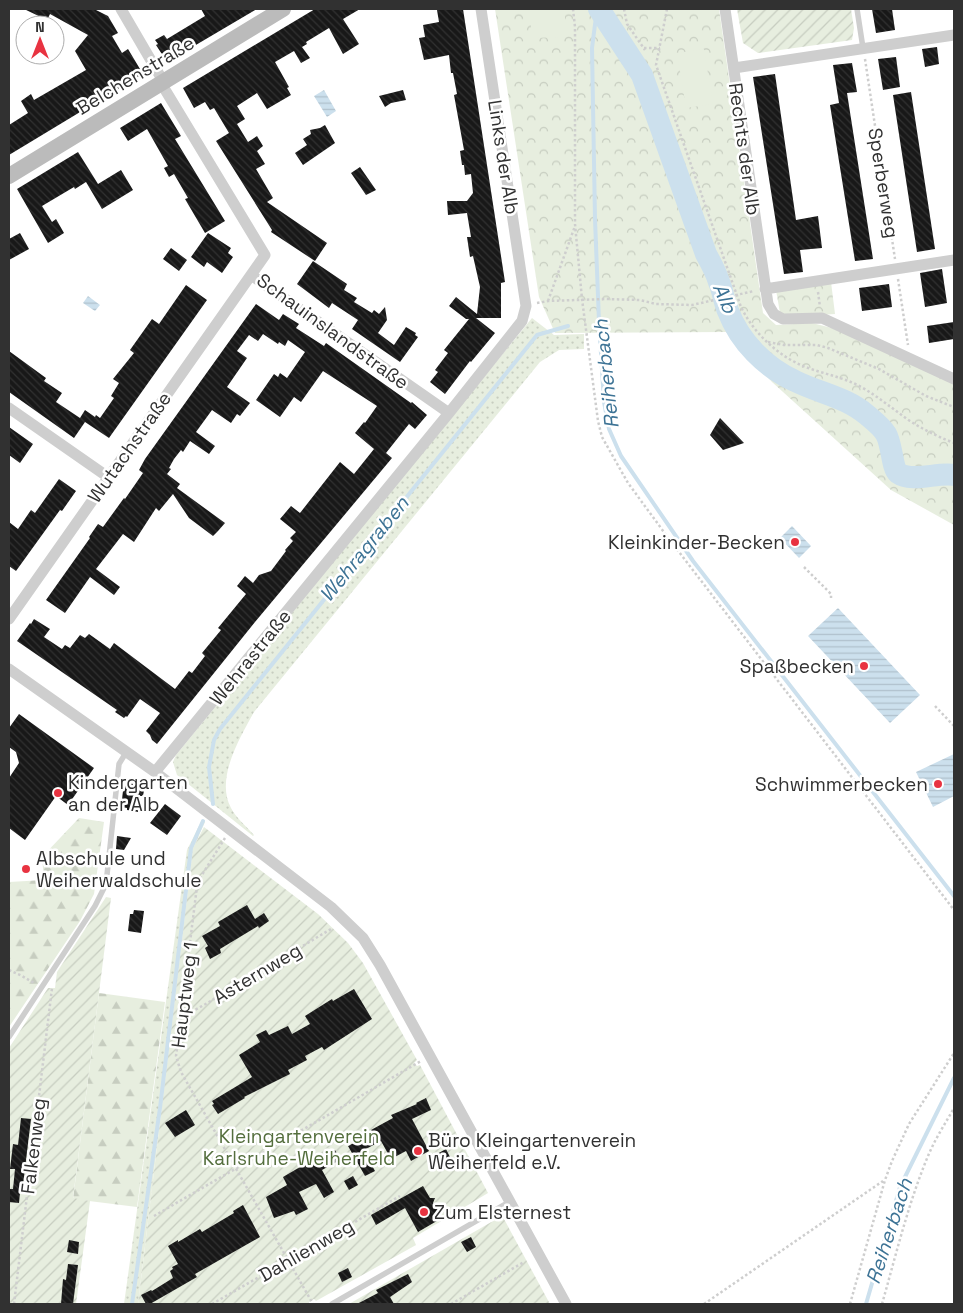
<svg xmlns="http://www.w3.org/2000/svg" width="963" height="1313" viewBox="0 0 963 1313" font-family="'Space Grotesk',sans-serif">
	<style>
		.grass { fill: url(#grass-dots) }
		.forest { fill: url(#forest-firs) }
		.park { fill: url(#park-crowns) }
		.garden { fill: url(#garden-furrows) }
		.pitch { fill: #e7eedf }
		.water { fill: url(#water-rules) }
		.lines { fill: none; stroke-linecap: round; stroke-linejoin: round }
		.stream { stroke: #cce0ed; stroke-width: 4 }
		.river { stroke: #cce0ed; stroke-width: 22 }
		.building { fill: url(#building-back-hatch) }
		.path { stroke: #cecece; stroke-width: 2.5; stroke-dasharray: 2.5 2.5; stroke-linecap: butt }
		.lane { stroke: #cecece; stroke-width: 5.5 }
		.street { stroke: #cecece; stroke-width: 11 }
		.secondary { stroke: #bbb; stroke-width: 16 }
		.poi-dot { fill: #e83341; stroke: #fff; stroke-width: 2 }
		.labels { text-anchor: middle; stroke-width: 5; stroke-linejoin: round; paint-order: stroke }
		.street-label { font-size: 19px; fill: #313131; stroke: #fff }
		.poi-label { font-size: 19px; fill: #313131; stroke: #fff; text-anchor: start }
		.park-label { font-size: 19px; fill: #546e3d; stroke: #fff }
		.water-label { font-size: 20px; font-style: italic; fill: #3d7395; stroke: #fff }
	</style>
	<defs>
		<pattern id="grass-dots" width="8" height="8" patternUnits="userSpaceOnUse" patternTransform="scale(1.25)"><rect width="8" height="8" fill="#e7eedf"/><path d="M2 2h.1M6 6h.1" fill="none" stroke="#c7cdc0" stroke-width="1.8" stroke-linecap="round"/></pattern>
		<pattern id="forest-firs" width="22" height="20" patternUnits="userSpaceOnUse" patternTransform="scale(1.25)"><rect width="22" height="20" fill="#e7eedf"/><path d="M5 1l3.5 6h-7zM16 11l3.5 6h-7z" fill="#c7cdc0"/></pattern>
		<pattern id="park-crowns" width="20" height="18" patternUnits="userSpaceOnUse" patternTransform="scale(1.25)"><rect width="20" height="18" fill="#e7eedf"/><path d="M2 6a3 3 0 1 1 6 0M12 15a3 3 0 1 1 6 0" fill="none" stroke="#c7cdc0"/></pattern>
		<pattern id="garden-furrows" width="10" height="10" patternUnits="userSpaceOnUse" patternTransform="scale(1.25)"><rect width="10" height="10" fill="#e7eedf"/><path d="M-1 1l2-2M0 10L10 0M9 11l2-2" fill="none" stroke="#c7cdc0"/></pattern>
		<pattern id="water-rules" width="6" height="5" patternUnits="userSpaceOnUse" patternTransform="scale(1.25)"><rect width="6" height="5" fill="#cce0ed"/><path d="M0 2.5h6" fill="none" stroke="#b0c1cc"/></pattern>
		<pattern id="building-back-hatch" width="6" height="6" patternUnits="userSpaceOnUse" patternTransform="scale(1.25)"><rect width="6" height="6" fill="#181818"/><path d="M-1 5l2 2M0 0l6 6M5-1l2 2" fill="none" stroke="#313131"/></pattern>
	</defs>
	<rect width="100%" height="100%" fill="#fff"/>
	<!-- grass -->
	<path class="grass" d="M 532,318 L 554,335 L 584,334 L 584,349 L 559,350 L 540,362 L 254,712 C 240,738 215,778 231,808 C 236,818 247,827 254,835 L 253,836 L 177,775 L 173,762 L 176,755 Z
		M 202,820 L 205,822 L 193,849 L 138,1304 L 124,1304 L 187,850 Z"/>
	<!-- forest -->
	<path class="forest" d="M 79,818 L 104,822 L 94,894 L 80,921 L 9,1027 L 9,882 L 44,880 L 42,857 Z
		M 99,993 L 165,1002 L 137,1207 L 73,1199 Z"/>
	<!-- park -->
	<path class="park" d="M 495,9 L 719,9 L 763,313 L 776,325 L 812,323 L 836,329 L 954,384 L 954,525 L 891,490 L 772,382 L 726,332 L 555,333 L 539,297 Z
		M 831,282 L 835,314 L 789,317 L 780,313 L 776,290 Z"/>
	<!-- garden -->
	<path class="garden" d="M 737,9 L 851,9 L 854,28 L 852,40 L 758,53 L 743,43 Z
		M 204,827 L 318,914 L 348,943 L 363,963 L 417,1060 L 414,1063 L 417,1066 L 420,1065 L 488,1193 L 413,1238 L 416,1245 L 316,1301 L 314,1299 L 309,1302 L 308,1304 L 138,1304 L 193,848 Z
		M 106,897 L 111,898 L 73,1198 L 90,1201 L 76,1304 L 9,1304 L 9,1048 L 48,988 L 55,988 L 57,972 Z
		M 500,1217 L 504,1219 L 550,1304 L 349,1304 Z"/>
	<!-- pitch -->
	<path class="pitch" d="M 531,9 L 565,9 L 565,37 L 531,38 Z
		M 704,49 L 713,104 L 686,108 L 677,53 Z"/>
	<!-- water -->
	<path class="water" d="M 324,90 L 336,111 L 327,117 L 314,96 Z
		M 88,296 L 100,305 L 95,311 L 83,303 Z
		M 792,526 L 811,546 L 799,558 L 780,538 Z
		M 838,608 L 920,695 L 890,723 L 808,636 Z
		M 954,754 L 954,796 L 933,807 L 916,772 Z"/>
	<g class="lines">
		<!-- stream -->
		<path class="stream" d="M 597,9 L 592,48 L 595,219 L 599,322 L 604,402 L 609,429 L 621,456 L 693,561 L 954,896
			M 213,804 L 209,767 L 214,740 L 220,729 L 537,335 L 568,326
			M 132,1304 L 160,1108 L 191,848 L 203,821
			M 866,1304 L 900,1187 L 954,1078"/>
		<!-- river -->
		<path class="river" d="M 599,9 L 642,75 L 706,254 C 711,263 716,272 719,282 C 723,291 724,302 728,311 C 740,342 765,367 795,381 C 819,393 846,397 867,415 C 873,420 882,427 886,434 C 892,444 892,468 898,473 C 912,483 937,472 954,475"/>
	</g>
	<!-- building -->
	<path class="building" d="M 24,9 L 94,9 L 108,16 L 118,33 L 112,36 L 122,53 L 128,49 L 143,74 L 9,155 L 9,125 L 28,113 L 21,101 L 31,94 L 34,100 L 86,70 L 75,51 L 88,35 L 50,14 L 47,20 Z
		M 201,9 L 257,9 L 167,62 L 156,45 L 158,44 L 155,40 L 164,35 L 167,39 L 205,16 Z
		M 315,9 L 360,9 L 343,19 L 359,44 L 343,54 L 329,28 L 306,42 L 307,44 L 302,47 L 310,58 L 301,63 L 294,51 L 275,62 L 289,87 L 287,88 L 291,95 L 267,109 L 257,93 L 237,106 L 245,119 L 237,124 L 248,142 L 257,136 L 263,146 L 257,151 L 265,164 L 256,169 L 273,198 L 267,202 L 327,243 L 315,261 L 271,232 L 272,230 L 216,141 L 229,133 L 214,108 L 210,110 L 205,102 L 194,108 L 183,88 Z
		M 443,9 L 463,9 L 505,282 L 501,283 L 501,318 L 476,318 L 495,333 L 471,362 L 470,361 L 445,394 L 430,382 L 438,372 L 435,370 L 448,353 L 444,350 L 469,319 L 466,319 L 449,306 L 456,297 L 477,314 L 480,287 L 473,256 L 470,257 L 467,237 L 471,237 L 467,213 L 448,215 L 447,201 L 467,201 L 473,193 L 471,174 L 465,175 L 464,165 L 462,165 L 460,151 L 464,150 L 454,95 L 457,94 L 453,73 L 451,73 L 449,55 L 424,60 L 419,38 L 425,37 L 423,25 L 439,22 L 437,10 Z
		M 872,9 L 892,9 L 895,30 L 876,33 Z
		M 937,47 L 939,64 L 925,67 L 922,49 Z
		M 896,57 L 900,87 L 883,90 L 878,59 Z
		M 852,63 L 857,92 L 847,93 L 873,259 L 855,261 L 830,105 L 839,103 L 833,65 Z
		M 775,74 L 796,220 L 818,216 L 822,248 L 800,250 L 803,272 L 784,274 L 753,77 Z
		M 403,90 L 406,100 L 391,103 L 385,107 L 379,96 Z
		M 911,92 L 935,249 L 917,252 L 893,95 Z
		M 161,103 L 181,136 L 175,139 L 225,221 L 205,233 L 185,199 L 188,198 L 174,174 L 169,177 L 164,168 L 168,166 L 147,129 L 128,141 L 120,128 Z
		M 325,125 L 335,143 L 303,165 L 295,153 L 307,145 L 303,139 L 311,134 L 310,130 L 320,128 Z
		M 78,152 L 98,184 L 121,170 L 133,190 L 102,209 L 86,182 L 75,189 L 74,187 L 42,206 L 52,222 L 56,219 L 64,233 L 48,243 L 17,189 Z
		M 360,167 L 376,190 L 366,195 L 351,173 Z
		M 20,233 L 29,249 L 9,260 L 9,239 Z
		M 208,233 L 231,248 L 228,253 L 233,257 L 222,273 L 207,262 L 204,267 L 191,257 Z
		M 171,248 L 187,260 L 179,271 L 163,259 Z
		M 313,261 L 347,284 L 344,290 L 357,298 L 354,302 L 372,313 L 374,310 L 379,314 L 385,307 L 387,320 L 378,333 L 394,345 L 406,327 L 416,333 L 415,335 L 418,337 L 400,362 L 352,329 L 358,320 L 332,303 L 329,308 L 297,284 Z
		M 942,269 L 947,303 L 925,307 L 920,273 Z
		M 889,284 L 892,307 L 862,311 L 859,288 Z
		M 186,285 L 207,300 L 109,438 L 85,422 L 74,438 L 9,392 L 9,351 L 46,378 L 44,381 L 62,393 L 56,402 L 80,418 L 85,410 L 95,417 L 96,415 L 100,418 L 114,398 L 111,396 L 119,383 L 113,379 L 134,353 L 130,350 L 152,319 L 159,324 Z
		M 256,304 L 279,320 L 283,314 L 299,324 L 296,328 L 324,346 L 326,343 L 411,403 L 412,402 L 427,415 L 415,429 L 409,424 L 386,453 L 392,458 L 255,622 L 157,744 L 152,740 L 150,735 L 146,731 L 160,713 L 140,699 L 127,717 L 126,716 L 124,718 L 115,712 L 117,710 L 17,641 L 30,623 L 31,624 L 34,619 L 50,629 L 44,637 L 62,649 L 65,645 L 70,648 L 80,635 L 85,638 L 89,634 L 110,649 L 114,643 L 175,689 L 189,671 L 192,673 L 205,656 L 202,653 L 221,630 L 218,628 L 246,594 L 237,586 L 245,576 L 253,583 L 259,575 L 271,571 L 286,551 L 285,550 L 293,541 L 290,538 L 296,532 L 280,519 L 291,506 L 300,513 L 340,462 L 354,474 L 374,449 L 355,433 L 364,422 L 365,423 L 377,406 L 323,371 L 301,402 L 294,397 L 280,417 L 256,400 L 274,374 L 278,377 L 280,373 L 287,378 L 305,352 L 288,340 L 285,346 L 279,342 L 278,344 L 263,334 L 258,341 L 249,335 L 237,351 L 247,358 L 227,387 L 250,403 L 240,416 L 237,414 L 231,423 L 212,410 L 196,432 L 215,446 L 209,454 L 190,441 L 183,452 L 181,450 L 174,459 L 169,468 L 171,469 L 167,474 L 180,484 L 177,488 L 225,523 L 218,531 L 213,536 L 189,518 L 173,494 L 159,511 L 156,508 L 134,542 L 123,534 L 96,569 L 120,587 L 114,595 L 90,577 L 65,613 L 46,600 L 90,538 L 89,537 L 98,524 L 103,527 L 124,498 L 125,499 L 143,473 L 139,470 L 145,459 Z
		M 954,322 L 954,339 L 929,343 L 927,326 Z
		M 720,418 L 744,443 L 723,450 L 710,435 Z
		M 9,427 L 33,444 L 20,463 L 9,455 Z
		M 59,479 L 76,491 L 62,511 L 60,510 L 16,571 L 9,566 L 9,522 L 18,529 L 31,510 L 35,513 Z
		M 19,714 L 94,768 L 68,805 L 56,796 L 25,840 L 9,828 L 9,778 L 19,763 L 16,752 L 9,747 L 9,728 Z
		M 124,783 L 145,785 L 143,796 L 140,796 L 138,812 L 127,810 L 127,808 L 121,807 Z
		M 165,804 L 181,816 L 167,835 L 150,823 Z
		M 117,836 L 131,838 L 124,850 L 116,849 Z
		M 247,905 L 255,919 L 264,913 L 269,921 L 259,928 L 258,926 L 220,949 L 221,953 L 210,959 L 205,948 L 208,946 L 202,936 L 220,926 L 218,922 Z
		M 134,910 L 144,911 L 141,933 L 128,931 L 130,914 L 133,914 Z
		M 354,989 L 372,1019 L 324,1050 L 322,1047 L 305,1056 L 307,1060 L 288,1070 L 290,1074 L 244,1097 L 245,1098 L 218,1114 L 212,1105 L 214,1104 L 212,1101 L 252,1077 L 239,1055 L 260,1042 L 256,1035 L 266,1030 L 269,1035 L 288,1026 L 292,1034 L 310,1024 L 305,1016 L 332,999 L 333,1001 Z
		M 426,1098 L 431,1110 L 412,1119 L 429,1151 L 411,1161 L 406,1151 L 391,1159 L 381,1141 L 364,1150 L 375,1171 L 365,1176 L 348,1146 L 373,1133 L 371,1130 L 393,1118 L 391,1115 L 417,1104 L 416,1103 Z
		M 186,1110 L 195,1125 L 175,1137 L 165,1123 Z
		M 21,1118 L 31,1119 L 22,1193 L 20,1193 L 19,1203 L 9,1202 L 9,1189 L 13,1189 L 15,1169 L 10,1169 L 13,1144 L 18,1145 Z
		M 446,1149 L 451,1159 L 441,1165 L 435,1155 Z
		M 335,1150 L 340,1160 L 322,1170 L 334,1192 L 324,1198 L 316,1184 L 299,1192 L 308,1209 L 296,1215 L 294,1211 L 274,1218 L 266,1197 L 287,1185 L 283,1177 L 312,1160 L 313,1162 Z
		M 353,1176 L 358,1185 L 349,1190 L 344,1181 Z
		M 423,1186 L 430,1198 L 435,1198 L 433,1203 L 438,1204 L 436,1209 L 441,1209 L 440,1214 L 442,1218 L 418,1232 L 405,1208 L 376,1225 L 371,1215 Z
		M 243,1205 L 260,1237 L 195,1274 L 197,1277 L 150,1304 L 146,1304 L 141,1295 L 151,1290 L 152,1291 L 173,1278 L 170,1271 L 173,1269 L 172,1267 L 178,1264 L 168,1246 L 178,1240 L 178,1242 L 200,1229 L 202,1232 L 234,1213 L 233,1211 Z
		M 471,1237 L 476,1247 L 467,1252 L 461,1242 Z
		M 69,1240 L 79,1242 L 78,1254 L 67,1252 Z
		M 68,1264 L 78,1265 L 73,1304 L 61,1304 L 63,1279 L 66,1280 Z
		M 348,1268 L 352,1277 L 342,1282 L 338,1273 Z
		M 408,1274 L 412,1282 L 390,1297 L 394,1304 L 357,1304 L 378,1293 L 376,1290 Z"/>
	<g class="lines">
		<!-- path -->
		<path class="path" d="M 573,9 L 575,27 L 575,224 L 582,299 L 598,421 L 602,437 L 628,483 L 669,539 L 954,910
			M 624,9 L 627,24 L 645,50
			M 667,9 L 656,65 L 741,307 C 753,332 777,355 803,366 C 823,374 844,377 863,388 C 880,398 894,410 910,421 C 924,430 939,437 954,443
			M 644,48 L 660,48
			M 865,59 L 895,259
			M 898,279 L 908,345
			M 818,292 L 820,307
			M 548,301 L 575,226
			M 537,303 L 548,301 L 606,299 L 640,300 L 656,304 L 692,305 L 754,291
			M 768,342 L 784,345 L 817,345 L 828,348 L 879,369 L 926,396 L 954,407
			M 804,567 L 831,594 L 831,598
			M 935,706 L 954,726
			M 225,838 L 200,878 L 197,886 L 176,1056 L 181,1072 L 313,1304
			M 9,970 L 22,976 L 34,983
			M 182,1008 L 191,1012 L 204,1005 L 331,929
			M 154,1216 L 421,1061
			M 14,1304 L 52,988
			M 212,1304 L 400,1196
			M 451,1304 L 524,1262
			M 704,1304 L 883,1181
			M 850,1304 L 885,1180 L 892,1161 L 909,1124 L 954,1053
			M 882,1304 C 896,1255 908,1204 928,1156 C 935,1139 945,1124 954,1108"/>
		<!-- lane -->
		<path class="lane" d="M 857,9 L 863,48
			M 9,1037 L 95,906 L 106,884 L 119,764 L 127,751
			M 332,1304 L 511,1201"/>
		<!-- street -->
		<path class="street" d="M 121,9 L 163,81
			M 725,9 L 768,304 L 774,314 L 783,319 L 822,318 L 954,379
			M 734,68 L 954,35
			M 161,83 L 265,255 L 251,275 L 449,413
			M 765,289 L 954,260
			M 9,408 L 108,477
			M 9,619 L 251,275
			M 9,669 L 155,772 L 331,907 L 363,938 L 380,965 L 566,1304
			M 155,772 L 449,413 L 522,321 L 526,306 L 481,9"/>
		<!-- secondary -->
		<path class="secondary" d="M 9,176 L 283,9"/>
	</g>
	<!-- markers -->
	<g class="poi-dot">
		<circle cx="795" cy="542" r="5"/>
		<circle cx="864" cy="666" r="5"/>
		<circle cx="938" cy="784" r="5"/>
		<circle cx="58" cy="793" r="5"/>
		<circle cx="26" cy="869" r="5"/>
		<circle cx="418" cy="1151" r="5"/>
		<circle cx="424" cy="1212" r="5"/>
	</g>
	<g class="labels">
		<!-- street labels -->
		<g class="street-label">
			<text transform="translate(135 75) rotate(-31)" y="7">Belchenstraße</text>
			<text transform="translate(745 149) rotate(82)" y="7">Rechts der Alb</text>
			<text transform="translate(504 157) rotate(81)" y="7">Links der Alb</text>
			<text transform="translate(884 183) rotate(81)" y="7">Sperberweg</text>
			<text transform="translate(333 331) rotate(36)" y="7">Schauinslandstraße</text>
			<text transform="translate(129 447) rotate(-55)" y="7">Wutachstraße</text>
			<text transform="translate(250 657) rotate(-51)" y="7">Wehrastraße</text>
			<text transform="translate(257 973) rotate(-31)" y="7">Asternweg</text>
			<text transform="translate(184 995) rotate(-83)" y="7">Hauptweg 1</text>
			<text transform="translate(33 1146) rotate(-83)" y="7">Falkenweg</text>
			<text transform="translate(306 1250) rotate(-30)" y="7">Dahlienweg</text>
		</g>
		<!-- poi labels -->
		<g class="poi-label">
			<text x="785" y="549" text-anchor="end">Kleinkinder-Becken</text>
			<text x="854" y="673" text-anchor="end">Spaßbecken</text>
			<text x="68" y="789">Kindergarten<tspan x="68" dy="22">an der Alb</tspan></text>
			<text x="928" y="791" text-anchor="end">Schwimmerbecken</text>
			<text x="36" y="865">Albschule und<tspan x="36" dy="22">Weiherwaldschule</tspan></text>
			<text x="428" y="1147">Büro Kleingartenverein<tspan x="428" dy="22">Weiherfeld e.V.</tspan></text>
			<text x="434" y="1219">Zum Elsternest</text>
		</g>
		<!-- park labels -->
		<g class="park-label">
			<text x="299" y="1143">Kleingartenverein<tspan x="299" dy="22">Karlsruhe-Weiherfeld</tspan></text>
		</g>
		<!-- water labels -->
		<g class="water-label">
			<text transform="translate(725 298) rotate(67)" y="7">Alb</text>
			<text transform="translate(606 374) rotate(-96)" y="7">Reiherbach</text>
			<text transform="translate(364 549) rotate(-51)" y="7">Wehragraben</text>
			<text transform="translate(889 1231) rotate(-72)" y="7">Reiherbach</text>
		</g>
	</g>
	<!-- border -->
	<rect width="963" height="1313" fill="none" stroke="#313131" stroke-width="20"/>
	<!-- north arrow -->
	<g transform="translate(40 40)"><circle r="24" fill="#ffffff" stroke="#adadad"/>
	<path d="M0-4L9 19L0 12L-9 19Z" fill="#e83341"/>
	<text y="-8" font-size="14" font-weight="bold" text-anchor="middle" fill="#313131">N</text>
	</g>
</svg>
